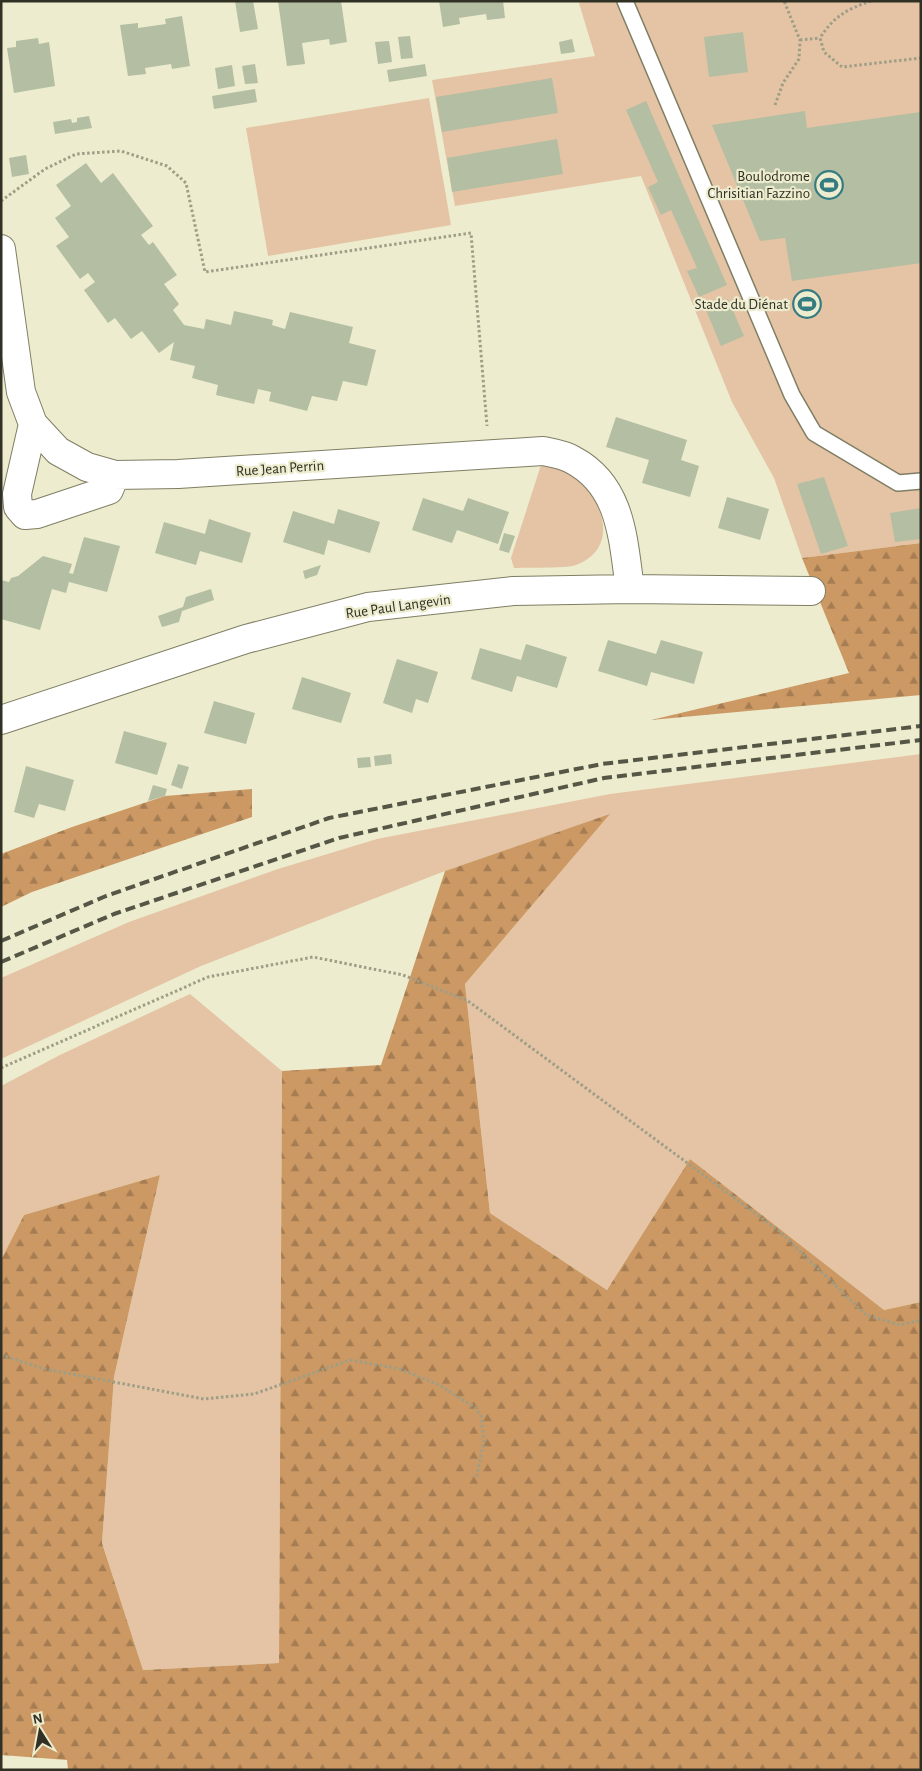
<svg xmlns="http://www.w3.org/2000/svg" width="922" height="1771" viewBox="0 0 922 1771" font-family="'Alegreya Sans',sans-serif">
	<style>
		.green { fill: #e4c4a4 }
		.forest { fill: url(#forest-firs) }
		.building { fill: #b3bea3 }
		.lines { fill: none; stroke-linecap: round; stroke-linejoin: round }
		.service-casing { stroke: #7f7e64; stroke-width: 18 }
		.minor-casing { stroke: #7f7e64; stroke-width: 30 }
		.path { stroke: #9e9e87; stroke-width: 3; stroke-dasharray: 2.5 2.5; stroke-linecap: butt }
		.service { stroke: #fff; stroke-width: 15 }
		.minor { stroke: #fff; stroke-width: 28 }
		.rail { stroke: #565646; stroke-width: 4; stroke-dasharray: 10 5; stroke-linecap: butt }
		.labels { text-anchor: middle; stroke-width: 4.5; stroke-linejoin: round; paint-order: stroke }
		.poi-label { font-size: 15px; fill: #303024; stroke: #edecce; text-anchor: end }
		.street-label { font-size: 15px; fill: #303024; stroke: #edecce }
	</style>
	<defs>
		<pattern id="forest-firs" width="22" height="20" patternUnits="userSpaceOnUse" patternTransform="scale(1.25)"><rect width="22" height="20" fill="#cc9964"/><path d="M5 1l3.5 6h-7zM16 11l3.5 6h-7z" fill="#a67d52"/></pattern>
	</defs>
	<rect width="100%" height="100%" fill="#edecce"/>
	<!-- green -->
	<path class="green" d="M 584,1 L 921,1 L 921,543 L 802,558 L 774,478 L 732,402 L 641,176 L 455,206 L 432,80 L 595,56 L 579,3 Z
		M 429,98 L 451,225 L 268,256 L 246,128 Z
		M 541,465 C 547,466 555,466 560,467 C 565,469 569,473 573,476 C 603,498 621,548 576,565 C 565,569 528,567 514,568 L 511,558 Z
		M 921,754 L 921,1302 L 884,1310 L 690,1159 L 607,1290 L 490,1213 L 465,984 L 609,815 L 445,871 L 201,966 L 1,1059 L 1,978 L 129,922 L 278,869 L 377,839 L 610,794 Z
		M 190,994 L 282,1071 L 279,1663 L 143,1670 L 102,1543 L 114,1377 L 160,1175 L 24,1215 L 1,1260 L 1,1086 L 60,1055 Z"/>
	<!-- forest -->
	<path class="forest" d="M 921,543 L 921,695 L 651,720 L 849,673 L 802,558 Z
		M 252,789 L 252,817 L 32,892 L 1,907 L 1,854 L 72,827 L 165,796 Z
		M 610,814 L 465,984 L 490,1213 L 607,1290 L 690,1159 L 884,1310 L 921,1302 L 921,1770 L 68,1770 L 67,1760 L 1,1755 L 1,1260 L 24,1215 L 160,1175 L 114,1377 L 102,1543 L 143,1670 L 279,1663 L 282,1071 L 381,1065 L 445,871 Z"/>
	<!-- building -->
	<path class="building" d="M 235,1 L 253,1 L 258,29 L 240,32 Z
		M 278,1 L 341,1 L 347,42 L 330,45 L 329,39 L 302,43 L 305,64 L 287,66 Z
		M 439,1 L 503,1 L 505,18 L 487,20 L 486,14 L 459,18 L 460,24 L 443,27 Z
		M 182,16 L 190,66 L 172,69 L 171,64 L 145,68 L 146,74 L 128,76 L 120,25 L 138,23 L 138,28 L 166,24 L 165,19 Z
		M 743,32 L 748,72 L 709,77 L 704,37 Z
		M 410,36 L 413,58 L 401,59 L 398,37 Z
		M 38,38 L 39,44 L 49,42 L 55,86 L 14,93 L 7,48 L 16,47 L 16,41 Z
		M 572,39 L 575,52 L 561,54 L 559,42 Z
		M 389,41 L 392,62 L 378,64 L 375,42 Z
		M 255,64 L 258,83 L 245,84 L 242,66 Z
		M 425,64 L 427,76 L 389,82 L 387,70 Z
		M 232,65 L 235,86 L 218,89 L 215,68 Z
		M 552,78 L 558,113 L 442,132 L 436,97 Z
		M 255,89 L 257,102 L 214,109 L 212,96 Z
		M 646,101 L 727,285 L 699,297 L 687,271 L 697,268 L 671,210 L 661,215 L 648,187 L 658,182 L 626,110 Z
		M 805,111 L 807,128 L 921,112 L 921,263 L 792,281 L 785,238 L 760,241 L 712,125 Z
		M 89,116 L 92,128 L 55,134 L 53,122 L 71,119 L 72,123 L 77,122 L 77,118 Z
		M 557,139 L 563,174 L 452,192 L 447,158 Z
		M 26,155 L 29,174 L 12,177 L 9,158 Z
		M 86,163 L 101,183 L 113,173 L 153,226 L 141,235 L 149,245 L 153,242 L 177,275 L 164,284 L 179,304 L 173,310 L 184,325 L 204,329 L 206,319 L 231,325 L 234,311 L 273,320 L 272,325 L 285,329 L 290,312 L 353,327 L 349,343 L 376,350 L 367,386 L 343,381 L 337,401 L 312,396 L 307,411 L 269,401 L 271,392 L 258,389 L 254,404 L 216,395 L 218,385 L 192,378 L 195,366 L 170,360 L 174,342 L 159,353 L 142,331 L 131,339 L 115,318 L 108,323 L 84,290 L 95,282 L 88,273 L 80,279 L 56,246 L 69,237 L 55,218 L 71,206 L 56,185 Z
		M 728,299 L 744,336 L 721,346 L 706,310 Z
		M 616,417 L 687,440 L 681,460 L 699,466 L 690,497 L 642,483 L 649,460 L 606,447 Z
		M 824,477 L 848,546 L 821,554 L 797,484 Z
		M 727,497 L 769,509 L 760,540 L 718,528 Z
		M 423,498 L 463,511 L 468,498 L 509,512 L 498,544 L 457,530 L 452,543 L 412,530 Z
		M 921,508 L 921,539 L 895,542 L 890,513 Z
		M 338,509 L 380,522 L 370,553 L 328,540 L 324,555 L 283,542 L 293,511 L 334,524 Z
		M 209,519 L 251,533 L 242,563 L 200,551 L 196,565 L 155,553 L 164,522 L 205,534 Z
		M 504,533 L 515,536 L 509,553 L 499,550 Z
		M 84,537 L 120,546 L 107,592 L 69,582 L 66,593 L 52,589 L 40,630 L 1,619 L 1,580 L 9,582 L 11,578 L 18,576 L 43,556 L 72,564 L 69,573 L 73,574 Z
		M 321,565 L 317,575 L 305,579 L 303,571 Z
		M 211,589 L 214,600 L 182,611 L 179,622 L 162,627 L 158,616 L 183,607 L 186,597 Z
		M 608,640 L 656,654 L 661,640 L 703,652 L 694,684 L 651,672 L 647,686 L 598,671 Z
		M 526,644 L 567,657 L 557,688 L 517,676 L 512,692 L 471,679 L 480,648 L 521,660 Z
		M 397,659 L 438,672 L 428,703 L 416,699 L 412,713 L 383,703 Z
		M 302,677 L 351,693 L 341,723 L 292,709 Z
		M 214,701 L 255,713 L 246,744 L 204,733 Z
		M 124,731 L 167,743 L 157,775 L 115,763 Z
		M 391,754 L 392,764 L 375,766 L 374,756 Z
		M 370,757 L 371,767 L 358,768 L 357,758 Z
		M 178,764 L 189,767 L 182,789 L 171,785 Z
		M 26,766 L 74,780 L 65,811 L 39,804 L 34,818 L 14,812 Z
		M 153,785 L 167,789 L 165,796 L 148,801 Z"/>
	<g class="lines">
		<defs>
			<path id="service" d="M 625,1 L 792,395 L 814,433 L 898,483 L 921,481"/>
			<path id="minor" d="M 1,249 L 21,392 L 33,424 L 58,451 L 87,467 L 115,475 L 178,474 L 543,451 C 553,453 565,455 573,460 C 622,486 623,540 630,589
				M 33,424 L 17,494 L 18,507 L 25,515 L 37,514 L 109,490 L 115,475
				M 1,720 L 246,639 L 368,607 L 513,591 L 630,589 L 811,591"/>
		</defs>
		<!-- service casing -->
		<use href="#service" class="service-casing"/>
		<!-- minor casing -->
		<use href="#minor" class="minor-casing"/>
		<!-- path -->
		<path class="path" d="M 871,1 C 847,9 833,17 820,38 L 824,52 L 842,67 L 921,58
			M 800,40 L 820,38
			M 775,105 L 783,83 L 799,59 L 800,40 L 784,1
			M 1,201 L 45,169 L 76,154 L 121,151 L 167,166 L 186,183 L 205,272 L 471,233 L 487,426
			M 1,1068 L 208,977 L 313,957 L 403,975 L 468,1001 L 778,1230 L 866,1315 L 900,1325 L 921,1320
			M 1,1355 L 45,1369 L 204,1399 L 254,1394 L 350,1360 L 400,1369 L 439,1385 L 476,1408 L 481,1417 L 484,1441 L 476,1479"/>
		<!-- service -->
		<use href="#service" class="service"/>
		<!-- minor -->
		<use href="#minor" class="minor"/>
		<!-- rail -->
		<path class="rail" d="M 1,941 L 106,896 L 329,818 L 602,764 L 921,726
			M 1,962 L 114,914 L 339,838 L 604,778 L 921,740"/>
	</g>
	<!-- icons -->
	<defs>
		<symbol id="stadium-ring" viewBox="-11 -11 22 22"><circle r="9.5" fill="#edecce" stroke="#347c82" stroke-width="1.5"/><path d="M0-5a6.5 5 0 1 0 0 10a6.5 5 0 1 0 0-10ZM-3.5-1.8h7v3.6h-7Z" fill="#347c82"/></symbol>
	</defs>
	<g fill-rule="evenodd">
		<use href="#stadium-ring" x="813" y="169" width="32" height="32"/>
		<use href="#stadium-ring" x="791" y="288" width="32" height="32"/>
	</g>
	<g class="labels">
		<!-- poi labels -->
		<g class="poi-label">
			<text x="810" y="181">Boulodrome<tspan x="810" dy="17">Chrisitian Fazzino</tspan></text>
			<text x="788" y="309">Stade du Diénat</text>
		</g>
		<!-- street labels -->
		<g class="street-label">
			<text transform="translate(280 468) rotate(-4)" y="5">Rue Jean Perrin</text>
			<text transform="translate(398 606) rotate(-8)" y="5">Rue Paul Langevin</text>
		</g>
	</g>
	<!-- border -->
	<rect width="922" height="1771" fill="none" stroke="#303024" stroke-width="5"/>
	<!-- north arrow -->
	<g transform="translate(40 1731) rotate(349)" stroke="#edecce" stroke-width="4" paint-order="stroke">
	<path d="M0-4L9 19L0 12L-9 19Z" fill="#303024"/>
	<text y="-8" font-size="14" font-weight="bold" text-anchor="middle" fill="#303024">N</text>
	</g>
</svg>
